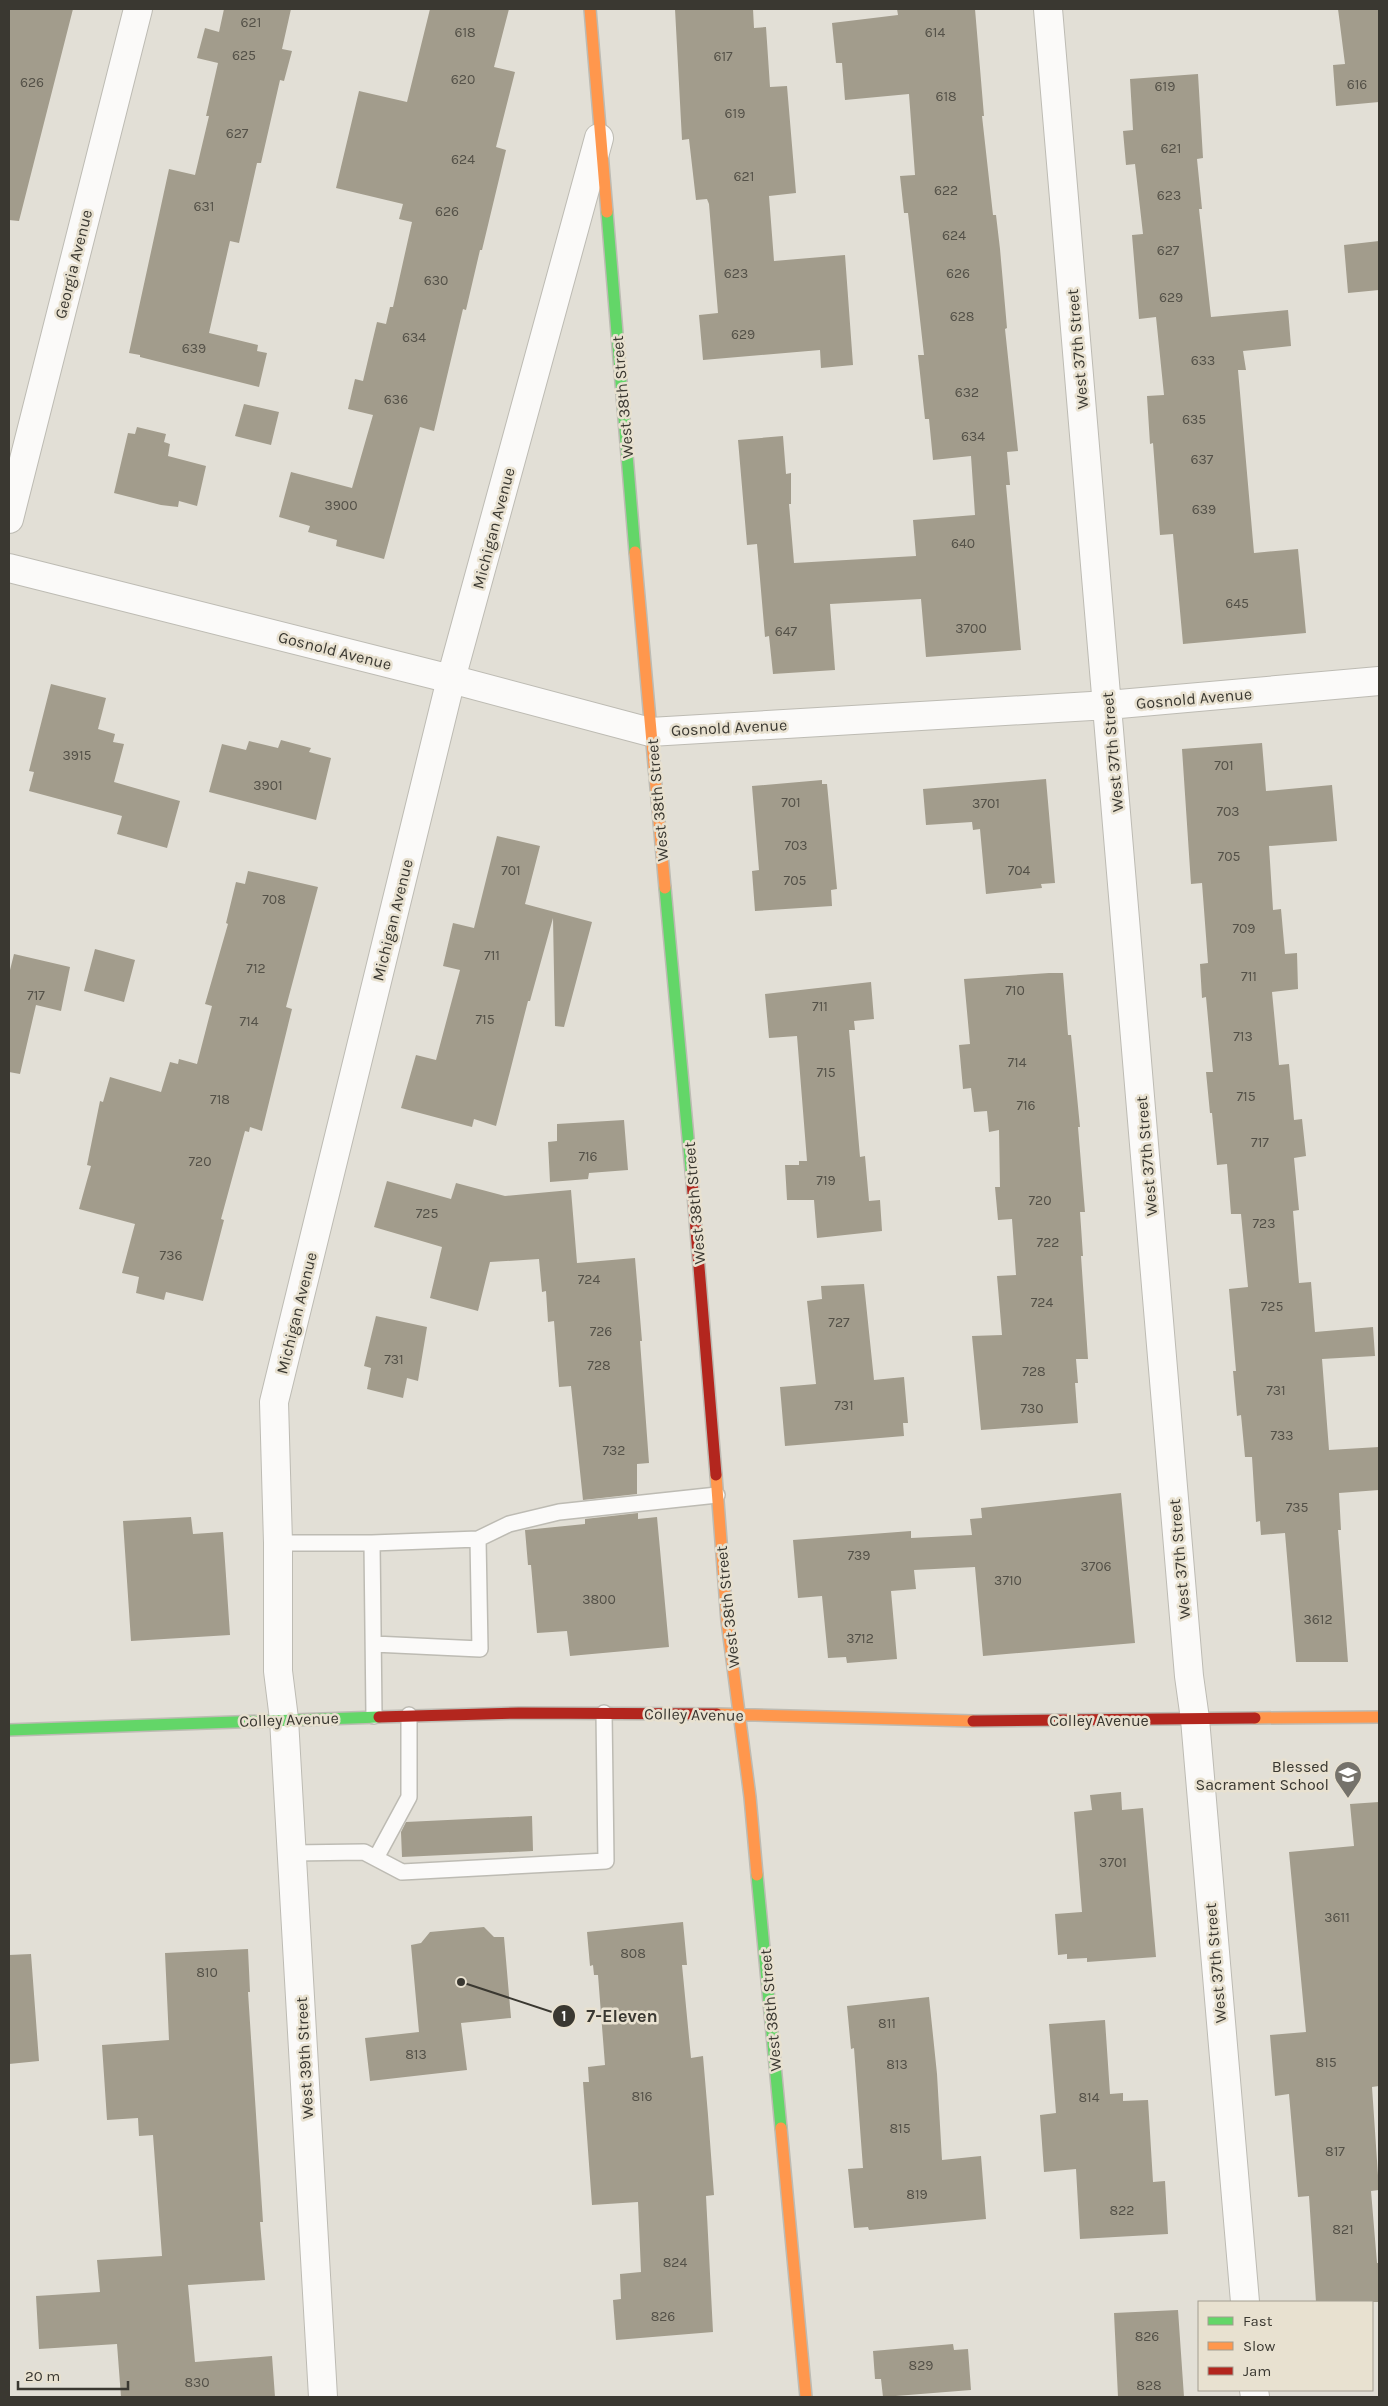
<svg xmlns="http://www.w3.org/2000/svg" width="1388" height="2406" viewBox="0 0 1388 2406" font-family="Karla,sans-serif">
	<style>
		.building { fill: #a29c8c }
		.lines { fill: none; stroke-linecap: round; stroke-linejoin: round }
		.lane-casing { stroke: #bdbbb3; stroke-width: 18 }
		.street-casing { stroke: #bdbbb3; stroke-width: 30 }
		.fast-casing { stroke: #bdbbb3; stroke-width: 14 }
		.slow-casing { stroke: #bdbbb3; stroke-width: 14 }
		.jam-casing { stroke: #bdbbb3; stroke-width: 14 }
		.lane { stroke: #fbfaf9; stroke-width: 15 }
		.street { stroke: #fbfaf9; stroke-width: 28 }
		.fast { stroke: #63d668; stroke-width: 11 }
		.slow { stroke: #ff974d; stroke-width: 11 }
		.jam { stroke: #b3261e; stroke-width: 11 }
		.labels { text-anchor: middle; stroke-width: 5; stroke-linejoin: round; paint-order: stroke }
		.number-label { font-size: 14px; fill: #545148 }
		.street-label { font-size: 16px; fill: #3a3831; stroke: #e8e1d0 }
		.poi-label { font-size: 16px; fill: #3a3831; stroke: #e8e1d0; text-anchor: end }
		.leader { fill: none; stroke: #3a3831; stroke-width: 2 }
		.callout-dot { fill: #3a3831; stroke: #e8e1d0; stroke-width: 2 }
		.mark-label { font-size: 15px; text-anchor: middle; font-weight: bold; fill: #fff }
		.callout-label { font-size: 18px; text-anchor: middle; font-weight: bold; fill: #3a3831; stroke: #e8e1d0; stroke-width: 5; stroke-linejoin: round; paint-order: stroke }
	</style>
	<rect width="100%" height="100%" fill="#e2dfd6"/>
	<!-- building -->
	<path class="building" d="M 9,9 L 73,9 L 19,221 L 9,220 Z
		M 224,9 L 291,9 L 282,49 L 292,51 L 284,81 L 280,80 L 261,163 L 257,163 L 239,243 L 230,241 L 209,333 L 258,345 L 257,351 L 267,353 L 259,387 L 140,357 L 140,355 L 129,353 L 169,169 L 195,175 L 209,116 L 206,116 L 218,63 L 197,58 L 205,28 L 219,32 Z
		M 430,9 L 509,9 L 494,67 L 515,72 L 496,147 L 506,150 L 482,250 L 480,250 L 466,310 L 463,309 L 434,431 L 420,427 L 384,559 L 336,546 L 337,540 L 308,532 L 310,526 L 279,517 L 291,472 L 352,488 L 373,415 L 348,409 L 355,379 L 363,381 L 377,322 L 386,324 L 390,307 L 393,307 L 412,222 L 399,219 L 403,204 L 336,188 L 359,91 L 407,102 Z
		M 675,9 L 753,9 L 754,28 L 766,27 L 770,87 L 787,86 L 796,193 L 769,196 L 774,261 L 845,255 L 853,365 L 821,368 L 820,350 L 703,360 L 699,315 L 718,313 L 709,204 L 707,199 L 696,200 L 689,139 L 682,140 Z
		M 897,9 L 975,9 L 984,116 L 982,116 L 993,215 L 996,215 L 1000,249 L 1007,328 L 1005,329 L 1018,451 L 1007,452 L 1010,485 L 1006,485 L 1021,650 L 926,657 L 921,599 L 830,604 L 835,670 L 773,674 L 769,636 L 765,637 L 757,544 L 747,545 L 738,440 L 783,436 L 786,474 L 791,473 L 791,504 L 789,504 L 794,563 L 916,556 L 913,520 L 975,515 L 971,456 L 933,460 L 929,419 L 925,419 L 918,355 L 924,355 L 908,213 L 904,213 L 900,176 L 915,175 L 909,94 L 845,100 L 842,63 L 836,63 L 832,23 L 898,15 Z
		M 1338,9 L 1379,9 L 1379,102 L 1336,106 L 1333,65 L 1345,64 Z
		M 1198,74 L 1203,158 L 1197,159 L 1202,209 L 1199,209 L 1211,317 L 1288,310 L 1291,346 L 1243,351 L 1246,370 L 1238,370 L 1254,553 L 1298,549 L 1306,633 L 1183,644 L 1173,534 L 1160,535 L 1153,443 L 1150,444 L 1147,396 L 1164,395 L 1156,317 L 1139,319 L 1132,235 L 1143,234 L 1135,164 L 1126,165 L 1123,131 L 1133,130 L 1130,79 Z
		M 1379,241 L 1379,290 L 1348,293 L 1344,245 Z
		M 244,404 L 279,412 L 271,445 L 235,436 Z
		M 137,427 L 166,434 L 164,442 L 170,444 L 168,456 L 206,466 L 197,506 L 179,501 L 178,507 L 161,505 L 114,493 L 128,433 L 135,434 Z
		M 51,684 L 106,698 L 98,729 L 115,734 L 113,742 L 124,744 L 114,782 L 180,801 L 167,848 L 117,834 L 122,816 L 29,791 L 34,772 L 29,771 Z
		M 281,740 L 311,748 L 309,752 L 331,758 L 316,820 L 209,792 L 222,744 L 246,750 L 249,741 L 278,748 Z
		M 1262,743 L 1266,791 L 1332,785 L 1337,841 L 1269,846 L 1273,910 L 1281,909 L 1285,954 L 1297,953 L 1298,989 L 1272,992 L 1279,1065 L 1289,1064 L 1294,1120 L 1302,1119 L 1306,1156 L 1294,1158 L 1299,1210 L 1293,1211 L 1299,1283 L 1311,1282 L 1315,1332 L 1373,1327 L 1375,1356 L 1322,1359 L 1329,1450 L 1379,1447 L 1379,1490 L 1339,1493 L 1341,1530 L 1338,1530 L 1348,1662 L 1296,1662 L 1285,1533 L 1261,1535 L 1260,1521 L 1256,1522 L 1252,1457 L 1245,1457 L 1241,1415 L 1237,1416 L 1233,1371 L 1236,1371 L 1229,1289 L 1248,1287 L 1241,1214 L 1231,1214 L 1227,1164 L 1217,1165 L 1212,1113 L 1210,1113 L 1206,1072 L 1213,1072 L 1206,997 L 1202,998 L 1200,964 L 1208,963 L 1202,883 L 1191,884 L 1182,749 Z
		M 1046,779 L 1055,883 L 1041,884 L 1042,888 L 986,894 L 980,829 L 973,830 L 972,822 L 926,825 L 923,789 Z
		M 822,780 L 822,784 L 827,784 L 837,889 L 831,890 L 832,906 L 755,911 L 752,871 L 759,870 L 752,786 Z
		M 497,836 L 540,846 L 525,904 L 592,922 L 564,1027 L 555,1026 L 553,918 L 530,1001 L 528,1001 L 496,1126 L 474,1119 L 472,1127 L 401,1108 L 416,1055 L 436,1060 L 460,970 L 443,966 L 453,923 L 474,928 Z
		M 248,871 L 318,887 L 286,1007 L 292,1009 L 262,1131 L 250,1127 L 249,1132 L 245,1131 L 221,1219 L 224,1220 L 203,1301 L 166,1292 L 164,1300 L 136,1293 L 139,1277 L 122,1273 L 135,1224 L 79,1209 L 91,1166 L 87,1165 L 100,1101 L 103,1102 L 110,1077 L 161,1092 L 170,1062 L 178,1064 L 179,1059 L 197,1064 L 212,1006 L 205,1004 L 228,924 L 226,923 L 236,882 L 245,884 Z
		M 95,949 L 135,960 L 124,1002 L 84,991 Z
		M 14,954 L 70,967 L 61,1011 L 36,1005 L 20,1074 L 9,1072 L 9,974 Z
		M 1049,973 L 1063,973 L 1068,1035 L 1071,1035 L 1080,1127 L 1078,1127 L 1085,1212 L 1080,1212 L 1083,1256 L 1081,1256 L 1088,1359 L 1076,1359 L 1078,1383 L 1075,1383 L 1078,1423 L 981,1430 L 972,1336 L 1002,1335 L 997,1276 L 1016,1275 L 1012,1219 L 998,1220 L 995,1187 L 1000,1187 L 999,1130 L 989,1132 L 987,1111 L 974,1112 L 971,1088 L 963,1089 L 959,1045 L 970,1044 L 964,979 Z
		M 871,982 L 874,1019 L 854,1021 L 855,1030 L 849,1030 L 860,1157 L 865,1156 L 869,1201 L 880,1200 L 882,1231 L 817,1238 L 814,1200 L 787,1200 L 785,1165 L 799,1165 L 799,1161 L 807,1161 L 797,1036 L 769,1038 L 765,994 Z
		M 624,1120 L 628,1170 L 589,1173 L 588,1179 L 550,1182 L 548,1142 L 557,1141 L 557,1124 Z
		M 387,1181 L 451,1199 L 456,1183 L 505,1196 L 571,1190 L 577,1263 L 635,1258 L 642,1341 L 640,1341 L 649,1463 L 637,1464 L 637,1494 L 583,1500 L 571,1386 L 559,1387 L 554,1321 L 548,1322 L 546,1291 L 542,1292 L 539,1259 L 490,1262 L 478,1311 L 430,1298 L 442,1247 L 374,1227 Z
		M 864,1284 L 874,1380 L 904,1377 L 908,1423 L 903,1423 L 904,1436 L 785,1446 L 780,1387 L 816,1384 L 807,1301 L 822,1299 L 821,1286 Z
		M 376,1316 L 427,1327 L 418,1381 L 407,1378 L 403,1398 L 367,1389 L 371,1368 L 364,1366 Z
		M 1121,1493 L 1135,1643 L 983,1656 L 975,1567 L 914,1570 L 916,1589 L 891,1591 L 897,1659 L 847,1663 L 846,1657 L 828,1658 L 822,1596 L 798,1598 L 793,1540 L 911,1531 L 911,1538 L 972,1535 L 970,1519 L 982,1518 L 981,1508 Z
		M 638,1513 L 638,1519 L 657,1517 L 669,1647 L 570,1656 L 567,1631 L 537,1633 L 531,1565 L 528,1565 L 525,1530 L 585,1524 L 585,1519 Z
		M 191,1517 L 193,1534 L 223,1532 L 230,1635 L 131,1641 L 123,1521 Z
		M 1121,1792 L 1122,1810 L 1143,1808 L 1156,1957 L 1087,1962 L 1087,1958 L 1067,1959 L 1067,1954 L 1058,1955 L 1055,1914 L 1082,1912 L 1074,1812 L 1092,1810 L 1090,1795 Z
		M 1379,1802 L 1379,2086 L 1372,2087 L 1379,2190 L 1371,2191 L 1377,2263 L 1379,2263 L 1379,2302 L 1316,2302 L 1309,2196 L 1298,2197 L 1289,2094 L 1275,2096 L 1270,2035 L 1306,2032 L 1289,1852 L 1354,1846 L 1350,1804 Z
		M 532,1816 L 533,1851 L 402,1857 L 401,1832 L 406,1822 Z
		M 683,1922 L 687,1965 L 682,1965 L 691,2058 L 703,2056 L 708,2115 L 714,2195 L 706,2196 L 713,2332 L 616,2340 L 613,2300 L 621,2299 L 620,2274 L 641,2272 L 638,2202 L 592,2205 L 583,2082 L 589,2082 L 588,2067 L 605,2065 L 598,1975 L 594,1975 L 593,1965 L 590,1966 L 587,1932 Z
		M 484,1927 L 494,1937 L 504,1937 L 511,2018 L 461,2023 L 467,2070 L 370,2081 L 365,2038 L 419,2032 L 411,1945 L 421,1943 L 430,1932 Z
		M 248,1949 L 250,1992 L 248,1992 L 263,2222 L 260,2222 L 265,2280 L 188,2285 L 195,2362 L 272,2356 L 275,2397 L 121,2397 L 117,2344 L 39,2349 L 36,2296 L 100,2292 L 97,2260 L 162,2256 L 153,2135 L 139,2136 L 138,2118 L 107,2120 L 102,2045 L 169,2040 L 165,1953 Z
		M 31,1954 L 39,2061 L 9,2064 L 9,1955 Z
		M 929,1997 L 937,2074 L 942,2160 L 981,2156 L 986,2219 L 869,2230 L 868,2227 L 854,2228 L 848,2169 L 863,2168 L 854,2048 L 851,2049 L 847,2006 Z
		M 1105,2020 L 1110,2094 L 1123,2093 L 1123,2101 L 1148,2100 L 1153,2182 L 1165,2181 L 1168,2234 L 1080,2239 L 1076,2169 L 1044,2172 L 1040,2115 L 1056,2113 L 1049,2024 Z
		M 1178,2310 L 1184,2397 L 1118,2397 L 1114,2313 Z
		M 953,2344 L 954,2350 L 968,2349 L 971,2390 L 883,2397 L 881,2379 L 875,2379 L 873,2351 Z"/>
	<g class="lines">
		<defs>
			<path id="lane" d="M 478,1539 L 509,1524 L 559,1512 L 717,1495
				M 278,1543 L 372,1543 L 478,1539 L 480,1649 L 374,1644
				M 372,1543 L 374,1716
				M 292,1853 L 364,1852 L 402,1872 L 606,1861 L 604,1713
				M 376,1858 L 409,1797 L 409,1715"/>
			<path id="street" d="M 1048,9 L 1189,1676 L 1195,1719 L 1245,2302
				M 9,519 L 138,9
				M 9,568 L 451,679 L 650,732 L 1108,705 L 1379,681
				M 1254,2390 L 1255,2397
				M 323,2397 L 284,1719 L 278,1671 L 278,1543 L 274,1402 L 451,679 L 599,138"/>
			<path id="fast" d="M 607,212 L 635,552
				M 665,888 L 692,1181
				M 9,1730 L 379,1717
				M 757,1875 L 781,2128"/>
			<path id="slow" d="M 590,9 L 607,212
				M 635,552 L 665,888
				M 716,1475 L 727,1621 L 750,1797 L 757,1875
				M 717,1714 L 973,1721
				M 1255,1718 L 1379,1717
				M 781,2128 L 806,2397"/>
			<path id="jam" d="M 692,1181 L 716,1475
				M 379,1717 L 519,1713 L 717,1714
				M 973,1721 L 1255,1718"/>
		</defs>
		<!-- lane casing -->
		<use href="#lane" class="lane-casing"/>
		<!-- street casing -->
		<use href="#street" class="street-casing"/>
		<!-- fast casing -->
		<use href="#fast" class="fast-casing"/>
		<!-- slow casing -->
		<use href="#slow" class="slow-casing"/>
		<!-- jam casing -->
		<use href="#jam" class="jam-casing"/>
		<!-- lane -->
		<use href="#lane" class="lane"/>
		<!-- street -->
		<use href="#street" class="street"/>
		<!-- fast -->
		<use href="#fast" class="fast"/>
		<!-- slow -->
		<use href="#slow" class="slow"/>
		<!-- jam -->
		<use href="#jam" class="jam"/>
	</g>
	<!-- icons -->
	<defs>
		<symbol id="school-pin" viewBox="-11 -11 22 30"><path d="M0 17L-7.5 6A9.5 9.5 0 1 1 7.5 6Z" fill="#75726b" stroke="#e8e1d0"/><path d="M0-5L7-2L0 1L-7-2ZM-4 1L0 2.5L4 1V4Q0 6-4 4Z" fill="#fff"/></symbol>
	</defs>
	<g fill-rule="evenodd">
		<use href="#school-pin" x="1332" y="1759" width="32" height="43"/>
	</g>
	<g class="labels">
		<!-- number labels -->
		<g class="number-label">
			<text x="251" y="27">621</text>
			<text x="465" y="37">618</text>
			<text x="935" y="37">614</text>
			<text x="244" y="60">625</text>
			<text x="723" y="61">617</text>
			<text x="463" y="84">620</text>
			<text x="32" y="87">626</text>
			<text x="1357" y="89">616</text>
			<text x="1165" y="91">619</text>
			<text x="946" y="101">618</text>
			<text x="735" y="118">619</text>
			<text x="237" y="138">627</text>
			<text x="1171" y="153">621</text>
			<text x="463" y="164">624</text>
			<text x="744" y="181">621</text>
			<text x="946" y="195">622</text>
			<text x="1169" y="200">623</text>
			<text x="204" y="211">631</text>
			<text x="447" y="216">626</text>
			<text x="954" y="240">624</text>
			<text x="1168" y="255">627</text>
			<text x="736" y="278">623</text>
			<text x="958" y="278">626</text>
			<text x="436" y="285">630</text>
			<text x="1171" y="302">629</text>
			<text x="962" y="321">628</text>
			<text x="743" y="339">629</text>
			<text x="414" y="342">634</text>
			<text x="194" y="353">639</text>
			<text x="1203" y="365">633</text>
			<text x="967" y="397">632</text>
			<text x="396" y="404">636</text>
			<text x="1194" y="424">635</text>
			<text x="973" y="441">634</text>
			<text x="1202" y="464">637</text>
			<text x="341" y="510">3900</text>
			<text x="1204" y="514">639</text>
			<text x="963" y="548">640</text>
			<text x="1237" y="608">645</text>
			<text x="971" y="633">3700</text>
			<text x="786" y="636">647</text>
			<text x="77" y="760">3915</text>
			<text x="1224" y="770">701</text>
			<text x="268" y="790">3901</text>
			<text x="791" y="807">701</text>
			<text x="986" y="808">3701</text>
			<text x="1228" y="816">703</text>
			<text x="796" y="850">703</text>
			<text x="1229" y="861">705</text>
			<text x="511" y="875">701</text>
			<text x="1019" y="875">704</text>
			<text x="795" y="885">705</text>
			<text x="274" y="904">708</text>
			<text x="1244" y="933">709</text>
			<text x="492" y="960">711</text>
			<text x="256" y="973">712</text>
			<text x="1249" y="981">711</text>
			<text x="1015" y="995">710</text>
			<text x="36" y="1000">717</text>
			<text x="820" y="1011">711</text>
			<text x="485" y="1024">715</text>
			<text x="249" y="1026">714</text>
			<text x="1243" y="1041">713</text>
			<text x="1017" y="1067">714</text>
			<text x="826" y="1077">715</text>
			<text x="1246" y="1101">715</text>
			<text x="220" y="1104">718</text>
			<text x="1026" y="1110">716</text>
			<text x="1260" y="1147">717</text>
			<text x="588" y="1161">716</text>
			<text x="200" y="1166">720</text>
			<text x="826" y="1185">719</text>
			<text x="1040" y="1205">720</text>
			<text x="427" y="1218">725</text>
			<text x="1264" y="1228">723</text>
			<text x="1048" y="1247">722</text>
			<text x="171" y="1260">736</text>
			<text x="589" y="1284">724</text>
			<text x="1042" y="1307">724</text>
			<text x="1272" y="1311">725</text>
			<text x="839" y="1327">727</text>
			<text x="601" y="1336">726</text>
			<text x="394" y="1364">731</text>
			<text x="599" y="1370">728</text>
			<text x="1034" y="1376">728</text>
			<text x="1276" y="1395">731</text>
			<text x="844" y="1410">731</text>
			<text x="1032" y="1413">730</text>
			<text x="1282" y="1440">733</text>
			<text x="614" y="1455">732</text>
			<text x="1297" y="1512">735</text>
			<text x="859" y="1560">739</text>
			<text x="1096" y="1571">3706</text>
			<text x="1008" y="1585">3710</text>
			<text x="599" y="1604">3800</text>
			<text x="1318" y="1624">3612</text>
			<text x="860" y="1643">3712</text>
			<text x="1113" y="1867">3701</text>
			<text x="1337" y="1922">3611</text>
			<text x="633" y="1958">808</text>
			<text x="207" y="1977">810</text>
			<text x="887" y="2028">811</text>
			<text x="416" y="2059">813</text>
			<text x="1326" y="2067">815</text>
			<text x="897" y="2069">813</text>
			<text x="642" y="2101">816</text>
			<text x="1089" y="2102">814</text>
			<text x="900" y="2133">815</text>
			<text x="1335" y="2156">817</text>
			<text x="917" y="2199">819</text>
			<text x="1122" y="2215">822</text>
			<text x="1343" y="2234">821</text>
			<text x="675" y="2267">824</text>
			<text x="663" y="2321">826</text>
			<text x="1147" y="2341">826</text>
			<text x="921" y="2370">829</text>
			<text x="197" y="2387">830</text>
			<text x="1149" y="2390">828</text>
		</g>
		<!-- street labels -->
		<g class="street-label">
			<text transform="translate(73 264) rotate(-76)" y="6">Georgia Avenue</text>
			<text transform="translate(1077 349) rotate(-95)" y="6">West 37th Street</text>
			<text transform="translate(622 397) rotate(-95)" y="6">West 38th Street</text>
			<text transform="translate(493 528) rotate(-75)" y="6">Michigan Avenue</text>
			<text transform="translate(335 650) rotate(14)" y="6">Gosnold Avenue</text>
			<text transform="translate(1194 698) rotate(-5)" y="6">Gosnold Avenue</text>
			<text transform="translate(729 727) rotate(-3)" y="6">Gosnold Avenue</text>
			<text transform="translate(1112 752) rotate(-95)" y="6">West 37th Street</text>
			<text transform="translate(657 800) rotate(-95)" y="6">West 38th Street</text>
			<text transform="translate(392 920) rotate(-76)" y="6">Michigan Avenue</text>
			<text transform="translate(1146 1156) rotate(-95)" y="6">West 37th Street</text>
			<text transform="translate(694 1203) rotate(-95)" y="6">West 38th Street</text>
			<text transform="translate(296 1313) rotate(-76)" y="6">Michigan Avenue</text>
			<text transform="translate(1179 1559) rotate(-95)" y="6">West 37th Street</text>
			<text transform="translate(727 1607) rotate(-96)" y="6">West 38th Street</text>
			<text transform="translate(694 1714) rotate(1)" y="6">Colley Avenue</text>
			<text transform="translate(289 1719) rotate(-2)" y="6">Colley Avenue</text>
			<text x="1099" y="1726">Colley Avenue</text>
			<text transform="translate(1215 1963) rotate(-95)" y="6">West 37th Street</text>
			<text transform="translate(770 2010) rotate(-95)" y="6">West 38th Street</text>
			<text transform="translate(304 2058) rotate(-93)" y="6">West 39th Street</text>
		</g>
		<!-- poi labels -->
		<g class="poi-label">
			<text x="1329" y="1772">Blessed<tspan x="1329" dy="18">Sacrament School</tspan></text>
		</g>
	</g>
	<!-- callouts -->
	<path class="leader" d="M461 1982L564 2016"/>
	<g class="callout-dot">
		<circle cx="461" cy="1982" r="5"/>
		<circle cx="564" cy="2016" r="12"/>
	</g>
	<g class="mark-label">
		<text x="564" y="2021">1</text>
	</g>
	<g class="callout-label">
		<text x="622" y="2022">7-Eleven</text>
	</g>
	<!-- border -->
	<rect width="1388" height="2406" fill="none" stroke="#3a3831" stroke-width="20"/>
	<!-- legend -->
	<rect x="1198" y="2301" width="175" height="90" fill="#e8e1d0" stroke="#a29d90"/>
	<rect x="1208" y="2317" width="25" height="8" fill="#63d668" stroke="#a29d90"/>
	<text x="1243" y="2326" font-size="15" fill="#3a3831">Fast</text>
	<rect x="1208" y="2342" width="25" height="8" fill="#ff974d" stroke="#a29d90"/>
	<text x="1243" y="2351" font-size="15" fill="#3a3831">Slow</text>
	<rect x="1208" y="2367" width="25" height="8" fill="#b3261e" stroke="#a29d90"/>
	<text x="1243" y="2376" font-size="15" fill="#3a3831">Jam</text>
	<!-- scale -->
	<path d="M18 2381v8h110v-8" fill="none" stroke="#3a3831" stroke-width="2.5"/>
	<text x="25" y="2381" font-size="15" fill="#3a3831" stroke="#e8e1d0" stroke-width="4" paint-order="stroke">20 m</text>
</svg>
